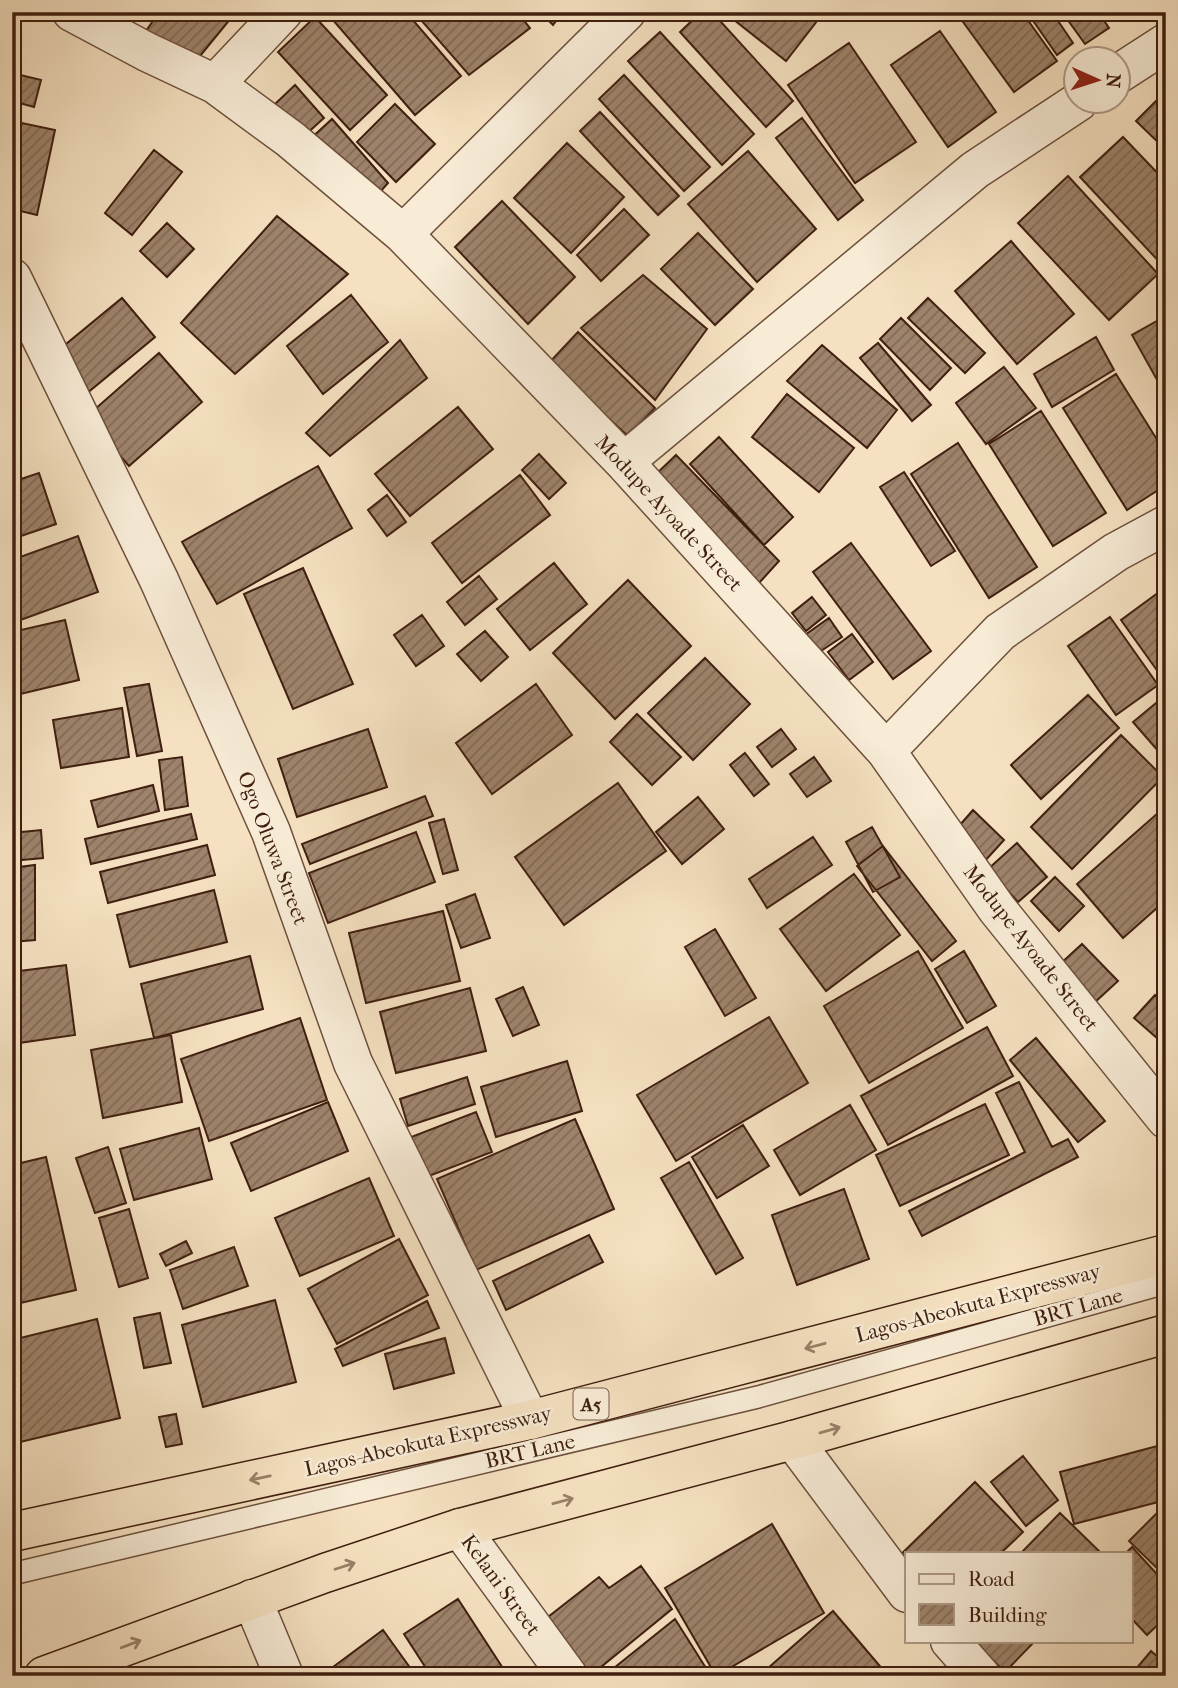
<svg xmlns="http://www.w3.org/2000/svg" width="1178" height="1688" viewBox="0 0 1178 1688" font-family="'IM FELL French Canon',serif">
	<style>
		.building { fill: url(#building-hatch); stroke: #401f10; stroke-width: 2 }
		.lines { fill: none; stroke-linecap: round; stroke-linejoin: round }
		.service-casing { stroke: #6d503c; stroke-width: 24 }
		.minor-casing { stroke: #6d503c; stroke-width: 41 }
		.trunk-casing { stroke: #401f10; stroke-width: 41 }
		.service { stroke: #f8ecd7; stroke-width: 21 }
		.minor { stroke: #f8ecd7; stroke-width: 38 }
		.trunk { stroke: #f5e1c1; stroke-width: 38 }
		.oneway { stroke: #9a8068 }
		.labels { text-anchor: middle; stroke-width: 5; stroke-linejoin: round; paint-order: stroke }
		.shield { fill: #f8ecd7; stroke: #775c4c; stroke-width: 2 }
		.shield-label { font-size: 19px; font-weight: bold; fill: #401f10 }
		.street-label { font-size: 21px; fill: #401f10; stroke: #f8ecd7 }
	</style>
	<defs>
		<pattern id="building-hatch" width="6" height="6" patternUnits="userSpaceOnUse" patternTransform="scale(1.75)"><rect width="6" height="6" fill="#9e846c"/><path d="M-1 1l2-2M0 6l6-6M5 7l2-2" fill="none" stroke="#826b57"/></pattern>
	</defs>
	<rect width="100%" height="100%" fill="#f5e1c1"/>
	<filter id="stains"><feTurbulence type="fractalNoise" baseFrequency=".00286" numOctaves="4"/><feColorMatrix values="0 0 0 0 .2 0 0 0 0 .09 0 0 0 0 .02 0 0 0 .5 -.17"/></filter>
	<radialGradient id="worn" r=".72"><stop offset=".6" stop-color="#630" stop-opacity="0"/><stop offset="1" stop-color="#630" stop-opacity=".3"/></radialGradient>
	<!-- building -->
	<path class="building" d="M 159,12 L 236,12 L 191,67 L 146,31 Z
		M 326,12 L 406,12 L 461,76 L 415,115 Z
		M 414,12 L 517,12 L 530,28 L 469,75 Z
		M 540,12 L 563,12 L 553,25 Z
		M 701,12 L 712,12 L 793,101 L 766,127 L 680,32 Z
		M 724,12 L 824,12 L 786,61 Z
		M 962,12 L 1022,12 L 1057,61 L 1014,92 L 958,15 Z
		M 1027,12 L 1052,12 L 1073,43 L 1057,55 Z
		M 1062,12 L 1098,12 L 1109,28 L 1085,44 Z
		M 315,17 L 387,95 L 350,130 L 278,52 Z
		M 940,31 L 996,112 L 948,147 L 891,65 Z
		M 660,32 L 754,134 L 722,165 L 628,61 Z
		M 849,43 L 916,142 L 855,183 L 788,85 Z
		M 12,73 L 41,80 L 34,107 L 12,101 Z
		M 624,75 L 710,167 L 684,191 L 599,99 Z
		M 295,85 L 324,118 L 304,136 L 274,105 Z
		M 1166,91 L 1166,150 L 1136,121 Z
		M 395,104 L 435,144 L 396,182 L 357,142 Z
		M 600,112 L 679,196 L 658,215 L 580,131 Z
		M 802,118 L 863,200 L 838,220 L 776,138 Z
		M 332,119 L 388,183 L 372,201 L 308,141 Z
		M 12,121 L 55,130 L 37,215 L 12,209 Z
		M 1123,137 L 1166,182 L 1166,269 L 1080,177 Z
		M 567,143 L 624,197 L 571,253 L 514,198 Z
		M 154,150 L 182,172 L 132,235 L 105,213 Z
		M 748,151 L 816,229 L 757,282 L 688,204 Z
		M 1068,176 L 1158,274 L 1109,320 L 1018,223 Z
		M 502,201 L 575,277 L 528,324 L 455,247 Z
		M 624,209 L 649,235 L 601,281 L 577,255 Z
		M 277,216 L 348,274 L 235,374 L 181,323 Z
		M 167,223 L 194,249 L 167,277 L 140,251 Z
		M 698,233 L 753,289 L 715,325 L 661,269 Z
		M 1011,241 L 1074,314 L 1017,364 L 955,291 Z
		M 643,275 L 707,329 L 655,400 L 581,328 Z
		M 351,295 L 388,342 L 323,394 L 287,346 Z
		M 122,298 L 155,337 L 86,394 L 54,354 Z
		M 928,298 L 985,353 L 965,373 L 908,318 Z
		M 1166,316 L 1166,396 L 1132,335 Z
		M 901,318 L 951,368 L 930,390 L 880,339 Z
		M 578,332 L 655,408 L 628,436 L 548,364 Z
		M 1096,337 L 1114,370 L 1052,407 L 1034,374 Z
		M 400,340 L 427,378 L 330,456 L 306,433 Z
		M 878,343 L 931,405 L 912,421 L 860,358 Z
		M 822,345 L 897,410 L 867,448 L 787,381 Z
		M 159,353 L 202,402 L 129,466 L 86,417 Z
		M 1004,367 L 1036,408 L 986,444 L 956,403 Z
		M 1116,374 L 1166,454 L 1166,485 L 1127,510 L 1063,408 Z
		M 787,394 L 854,448 L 819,492 L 752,437 Z
		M 458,407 L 493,449 L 410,516 L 375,474 Z
		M 1041,411 L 1106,513 L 1053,546 L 989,444 Z
		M 12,424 L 21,458 L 12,461 Z
		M 719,437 L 793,517 L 764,545 L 690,464 Z
		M 958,443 L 1037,567 L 989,598 L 911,474 Z
		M 539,454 L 566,483 L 549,499 L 522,470 Z
		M 676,455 L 779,561 L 759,583 L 651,479 Z
		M 318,466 L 352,528 L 217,604 L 182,542 Z
		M 904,472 L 955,551 L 931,566 L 880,487 Z
		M 39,473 L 56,524 L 12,539 L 12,482 Z
		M 520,475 L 550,515 L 462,583 L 432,543 Z
		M 387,495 L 406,522 L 387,536 L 368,510 Z
		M 78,536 L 98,592 L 12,623 L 12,560 Z
		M 851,543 L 931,651 L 893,679 L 813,572 Z
		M 554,563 L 587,604 L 530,650 L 497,609 Z
		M 303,568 L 353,684 L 293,709 L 244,594 Z
		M 479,576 L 497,599 L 465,625 L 447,602 Z
		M 628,580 L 691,646 L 615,719 L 553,653 Z
		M 1166,587 L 1166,683 L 1121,620 Z
		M 812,597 L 826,615 L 806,631 L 792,613 Z
		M 422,615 L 444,646 L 416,666 L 394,635 Z
		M 1110,617 L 1158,685 L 1116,715 L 1068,646 Z
		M 829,618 L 842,637 L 818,653 L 805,635 Z
		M 65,620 L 79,680 L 12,696 L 12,632 Z
		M 485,631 L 508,657 L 481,681 L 457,654 Z
		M 852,634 L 873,662 L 849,680 L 828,652 Z
		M 705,658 L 750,704 L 693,760 L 648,713 Z
		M 149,684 L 162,751 L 137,756 L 124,688 Z
		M 536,684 L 572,735 L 492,794 L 456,743 Z
		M 1088,695 L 1119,728 L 1041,799 L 1011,765 Z
		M 1161,699 L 1166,705 L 1166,760 L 1133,722 Z
		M 122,708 L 129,757 L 61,768 L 53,720 Z
		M 637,714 L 681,757 L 652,785 L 610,742 Z
		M 368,729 L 387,787 L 297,817 L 278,759 Z
		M 781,729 L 796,749 L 772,767 L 757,747 Z
		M 1121,735 L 1163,777 L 1072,869 L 1031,827 Z
		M 745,753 L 769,784 L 754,796 L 730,765 Z
		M 182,757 L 188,806 L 165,810 L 159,760 Z
		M 814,757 L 831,781 L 807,797 L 790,774 Z
		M 618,783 L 666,851 L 564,925 L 515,857 Z
		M 153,785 L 159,811 L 98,827 L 91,801 Z
		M 425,796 L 433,816 L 310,864 L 302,844 Z
		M 698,797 L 724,829 L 682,864 L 656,832 Z
		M 1166,806 L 1166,900 L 1123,938 L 1077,884 Z
		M 973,810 L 1004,840 L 983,863 L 952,834 Z
		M 191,814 L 197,839 L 91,864 L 85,839 Z
		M 444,819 L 458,870 L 443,874 L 429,823 Z
		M 872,827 L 900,877 L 873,892 L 846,842 Z
		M 41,830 L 43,858 L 12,861 L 12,833 Z
		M 416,832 L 435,882 L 328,923 L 309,873 Z
		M 813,837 L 832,865 L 767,908 L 749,879 Z
		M 1017,843 L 1047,877 L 1018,902 L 988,869 Z
		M 207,845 L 215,875 L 108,903 L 100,872 Z
		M 883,846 L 956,941 L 932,961 L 857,866 Z
		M 35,865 L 35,940 L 12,942 L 12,868 Z
		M 854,874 L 900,935 L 826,991 L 780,929 Z
		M 1055,877 L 1084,906 L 1059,931 L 1031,901 Z
		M 214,890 L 227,942 L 130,967 L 117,915 Z
		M 475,894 L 490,938 L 461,948 L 446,905 Z
		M 443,911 L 460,981 L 366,1003 L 349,933 Z
		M 715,929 L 756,998 L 725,1016 L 685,947 Z
		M 1082,944 L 1118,981 L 1094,1003 L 1059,965 Z
		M 918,951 L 963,1028 L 869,1083 L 824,1006 Z
		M 964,951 L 996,1006 L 967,1023 L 935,969 Z
		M 250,956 L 263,1009 L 154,1038 L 141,984 Z
		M 66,965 L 75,1035 L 12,1044 L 12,972 Z
		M 523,987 L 539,1025 L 513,1036 L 496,999 Z
		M 470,988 L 486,1051 L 396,1073 L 380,1012 Z
		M 1155,995 L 1166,1005 L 1166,1046 L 1134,1018 Z
		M 769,1017 L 808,1083 L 676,1161 L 637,1095 Z
		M 300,1018 L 327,1100 L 209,1141 L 181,1059 Z
		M 987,1027 L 1013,1076 L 888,1145 L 861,1096 Z
		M 171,1035 L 182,1102 L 103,1118 L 91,1050 Z
		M 1036,1038 L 1105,1121 L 1078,1142 L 1010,1060 Z
		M 567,1061 L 582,1111 L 496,1137 L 481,1087 Z
		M 467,1077 L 475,1104 L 408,1126 L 400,1099 Z
		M 1019,1082 L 1052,1147 L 1068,1139 L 1078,1157 L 922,1236 L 909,1211 L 1025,1152 L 996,1093 Z
		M 328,1102 L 348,1151 L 251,1191 L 231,1143 Z
		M 985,1104 L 1009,1155 L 900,1206 L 876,1155 Z
		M 850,1105 L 876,1150 L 800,1195 L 774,1150 Z
		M 476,1112 L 492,1152 L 421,1179 L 406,1139 Z
		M 575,1119 L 614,1209 L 476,1270 L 437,1179 Z
		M 743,1125 L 769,1166 L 717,1198 L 692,1157 Z
		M 199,1128 L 212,1179 L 134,1200 L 120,1149 Z
		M 108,1147 L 126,1203 L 95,1213 L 76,1158 Z
		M 46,1157 L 76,1290 L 12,1305 L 12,1165 Z
		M 689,1162 L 743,1258 L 716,1274 L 661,1178 Z
		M 369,1178 L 394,1236 L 300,1276 L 275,1218 Z
		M 844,1189 L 869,1259 L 797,1285 L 772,1215 Z
		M 129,1209 L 148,1278 L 119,1287 L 99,1218 Z
		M 589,1235 L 603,1262 L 506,1310 L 493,1281 Z
		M 399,1239 L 428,1295 L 337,1344 L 308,1289 Z
		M 186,1241 L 192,1253 L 166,1266 L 160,1254 Z
		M 234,1247 L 248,1286 L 183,1309 L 170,1270 Z
		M 275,1300 L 296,1382 L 203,1407 L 182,1325 Z
		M 427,1301 L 439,1328 L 343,1366 L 335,1349 Z
		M 160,1313 L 171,1363 L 144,1368 L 134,1318 Z
		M 97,1319 L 120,1418 L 12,1444 L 12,1340 Z
		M 445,1338 L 454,1373 L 394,1389 L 385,1354 Z
		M 176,1414 L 182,1444 L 166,1447 L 159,1417 Z
		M 1161,1445 L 1166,1462 L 1166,1500 L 1074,1524 L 1060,1472 Z
		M 1023,1456 L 1058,1500 L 1026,1526 L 991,1482 Z
		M 975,1482 L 1023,1532 L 1001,1553 L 907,1553 L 907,1582 L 890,1565 Z
		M 1164,1506 L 1166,1508 L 1166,1577 L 1129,1541 Z
		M 1060,1513 L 1101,1553 L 1021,1553 Z
		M 772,1524 L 824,1613 L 716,1676 L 665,1588 Z
		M 1132,1547 L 1166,1584 L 1166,1617 L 1147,1635 L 1131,1618 L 1131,1553 L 1126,1553 Z
		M 641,1566 L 672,1609 L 590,1676 L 571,1676 L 534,1628 L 599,1577 L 609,1588 Z
		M 458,1599 L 508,1676 L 431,1676 L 404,1634 Z
		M 833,1611 L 884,1671 L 878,1676 L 759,1676 Z
		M 675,1619 L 711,1676 L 604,1676 Z
		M 383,1630 L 416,1676 L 327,1676 L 325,1673 Z
		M 973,1641 L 1035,1641 L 1005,1672 Z
		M 1151,1651 L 1166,1664 L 1166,1676 L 1130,1676 Z"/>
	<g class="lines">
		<defs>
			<path id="service" d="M 12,1574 L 758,1397 L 1166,1283"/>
			<path id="minor" d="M 72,12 L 147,52 L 215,84 L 290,139 L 403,234 L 624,462 L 886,751 L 997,909 L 1166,1119
				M 1118,74 L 1166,43
				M 215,84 L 283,12
				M 403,234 L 626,12
				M 12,278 L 159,580 L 271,832 L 353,1063 L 530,1420
				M 624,462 L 975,170 L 1078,102
				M 886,751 L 1000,632 L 1116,552 L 1166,525
				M 793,1440 L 907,1593
				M 460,1528 L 568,1676
				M 252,1599 L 284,1676
				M 950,1641 L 981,1676"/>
			<path id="trunk" d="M 12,1532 L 530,1420 L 1166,1254
				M 44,1676 L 325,1573 L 460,1528 L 793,1440 L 1166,1334"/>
		</defs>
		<!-- service casing -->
		<use href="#service" class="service-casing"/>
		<!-- minor casing -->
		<use href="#minor" class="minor-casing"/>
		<!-- trunk casing -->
		<use href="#trunk" class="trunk-casing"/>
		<!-- service -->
		<use href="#service" class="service"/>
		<!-- minor -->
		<use href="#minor" class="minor"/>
		<!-- trunk -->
		<use href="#trunk" class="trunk"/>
	</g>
	<!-- one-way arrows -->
	<defs><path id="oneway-shaft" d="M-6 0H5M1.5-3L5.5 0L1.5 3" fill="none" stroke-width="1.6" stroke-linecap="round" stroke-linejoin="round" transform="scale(1.75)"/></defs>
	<g class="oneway">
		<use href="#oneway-shaft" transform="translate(815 1346) rotate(165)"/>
		<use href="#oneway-shaft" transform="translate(830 1430) rotate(-16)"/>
		<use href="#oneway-shaft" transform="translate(260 1478) rotate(168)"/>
		<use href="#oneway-shaft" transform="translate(563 1501) rotate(-15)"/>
		<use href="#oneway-shaft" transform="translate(345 1566) rotate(-18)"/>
		<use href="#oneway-shaft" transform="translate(131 1644) rotate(-21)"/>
	</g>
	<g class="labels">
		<!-- shield labels -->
		<rect class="shield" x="573.5" y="1388.5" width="35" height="31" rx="5"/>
		<g class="shield-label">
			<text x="591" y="1411">A5</text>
		</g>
		<!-- street labels -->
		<g class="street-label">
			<text transform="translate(669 513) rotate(47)" y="7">Modupe Ayoade Street</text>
			<text transform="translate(273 848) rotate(69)" y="7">Ogo Oluwa Street</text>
			<text transform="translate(1031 948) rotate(52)" y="7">Modupe Ayoade Street</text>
			<text transform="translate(978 1303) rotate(-15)" y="7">Lagos-Abeokuta Expressway</text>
			<text transform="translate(1078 1307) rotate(-16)" y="7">BRT Lane</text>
			<text transform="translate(428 1441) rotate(-13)" y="7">Lagos-Abeokuta Expressway</text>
			<text transform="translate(530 1451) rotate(-13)" y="7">BRT Lane</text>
			<text transform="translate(501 1585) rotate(54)" y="7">Kelani Street</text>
		</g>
	</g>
	<!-- margin -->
	<rect width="1178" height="1688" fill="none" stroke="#f5e1c1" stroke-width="42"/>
	<rect x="14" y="14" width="1150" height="1660" fill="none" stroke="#401f10" stroke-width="3.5"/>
	<rect x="21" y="21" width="1136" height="1646" fill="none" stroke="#401f10" stroke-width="2"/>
	<!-- legend -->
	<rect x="905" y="1552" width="228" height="91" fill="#f8ecd7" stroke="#ae9a87" stroke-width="2"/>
	<rect x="919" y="1574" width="35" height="10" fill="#f8ecd7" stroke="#ae9a87" stroke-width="2"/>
	<text x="968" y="1586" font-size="21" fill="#401f10">Road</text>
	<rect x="919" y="1604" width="35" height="21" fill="url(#building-hatch)" stroke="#ae9a87" stroke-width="2"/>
	<text x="968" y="1622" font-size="21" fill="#401f10">Building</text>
	<!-- north arrow -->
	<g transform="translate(1097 80) rotate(93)"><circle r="33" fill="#f8ecd7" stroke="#ae9a87" stroke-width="2"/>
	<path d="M0-5L12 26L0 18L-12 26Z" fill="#8f2418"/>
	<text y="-10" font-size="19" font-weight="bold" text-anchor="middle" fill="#401f10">N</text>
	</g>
	<rect width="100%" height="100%" filter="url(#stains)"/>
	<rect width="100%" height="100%" fill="url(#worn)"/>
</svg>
